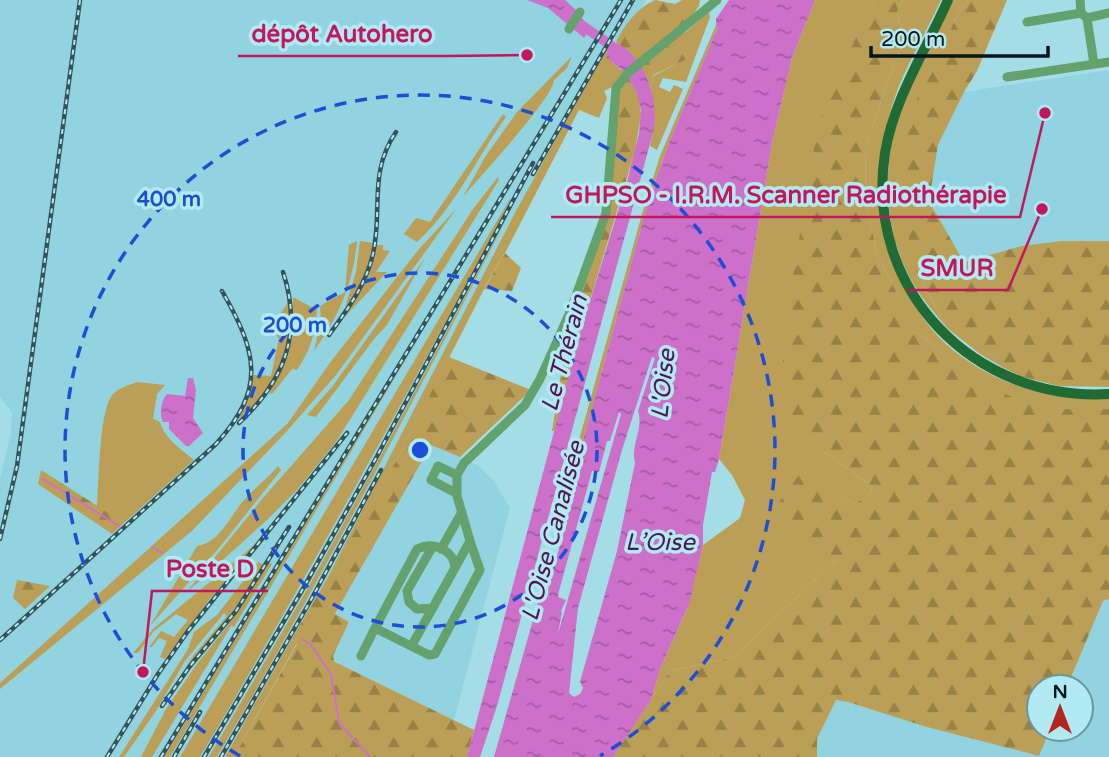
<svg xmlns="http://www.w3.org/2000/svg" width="1109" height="757" viewBox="0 0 1109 757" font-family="'Varela Round',sans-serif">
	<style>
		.built { fill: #91d3de }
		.grass { fill: #bc9f56 }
		.forest { fill: url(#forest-firs) }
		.water { fill: url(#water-ripples); fill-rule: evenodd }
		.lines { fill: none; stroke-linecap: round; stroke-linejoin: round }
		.stream { stroke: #cc70c9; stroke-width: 2 }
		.river { stroke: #cc70c9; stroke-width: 10 }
		.minor { stroke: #63a16d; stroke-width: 9 }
		.major { stroke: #206a33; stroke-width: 10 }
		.rail-casing { stroke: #335358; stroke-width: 4.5 }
		.rail { stroke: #b2eaf3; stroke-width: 2; stroke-dasharray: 5; stroke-linecap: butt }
		.ring { fill: none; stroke: #1d4ed8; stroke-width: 3.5; stroke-dasharray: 12 9 }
		.labels { text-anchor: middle; stroke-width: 7; stroke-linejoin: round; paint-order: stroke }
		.water-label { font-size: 24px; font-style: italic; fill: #50164f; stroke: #b2eaf3 }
		.centre { fill: #1d4ed8; stroke: #b2eaf3; stroke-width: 3.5 }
		.ring-label { font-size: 21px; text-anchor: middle; font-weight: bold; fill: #1d4ed8; stroke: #b2eaf3; stroke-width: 7; stroke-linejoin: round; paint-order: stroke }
		.leader { fill: none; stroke: #c2185b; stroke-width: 2.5 }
		.callout-dot { fill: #c2185b; stroke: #b2eaf3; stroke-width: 2.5 }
		.callout-label { font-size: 24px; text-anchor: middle; font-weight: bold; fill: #c2185b; stroke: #b2eaf3; stroke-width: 7; stroke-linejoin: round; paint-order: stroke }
	</style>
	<defs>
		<pattern id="forest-firs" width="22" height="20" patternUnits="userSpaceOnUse" patternTransform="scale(1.75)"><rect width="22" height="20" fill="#bc9f56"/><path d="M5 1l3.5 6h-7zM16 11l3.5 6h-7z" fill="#978146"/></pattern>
		<pattern id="water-ripples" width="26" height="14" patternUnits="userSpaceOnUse" patternTransform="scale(1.75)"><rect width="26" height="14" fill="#cc70c9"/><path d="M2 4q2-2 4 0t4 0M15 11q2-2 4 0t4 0" fill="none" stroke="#a35ba2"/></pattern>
	</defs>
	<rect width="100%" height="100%" fill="#a5dde6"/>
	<!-- built -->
	<path class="built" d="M 0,0 L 646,0 L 620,44 L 611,41 L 605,50 L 609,53 L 607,58 L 610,60 L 564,135 L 398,458 L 234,757 L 0,757 L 0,479 L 11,433 L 12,413 L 0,397 Z
		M 1109,70 L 1109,241 L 1061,241 L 1022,246 L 964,262 L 929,200 L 938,145 L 964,92 Z
		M 431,444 L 477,465 L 493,480 L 510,508 L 454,720 L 337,663 L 333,656 L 349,622 L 335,615 Z
		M 1109,599 L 1109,757 L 817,757 L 817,739 L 836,700 L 848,702 L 1038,756 L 1050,729 L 1081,729 L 1081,687 L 1067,687 L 1103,601 Z"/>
	<!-- grass -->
	<path class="grass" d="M 815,0 L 874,0 L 858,36 L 820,449 L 869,484 L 872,489 L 871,494 L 854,504 L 801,471 L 836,560 L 734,657 L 670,671 L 651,700 L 660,669 L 687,609 L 703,545 L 740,518 L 745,500 L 732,475 L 719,459 L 772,143 L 792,58 Z
		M 903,0 L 941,0 C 928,29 911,57 899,86 C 888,114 881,145 880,174 C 879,191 890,219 894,236 C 899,254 901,276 909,293 C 941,366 1034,405 1109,397 L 1109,409 L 1081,411 L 1037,406 L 998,392 L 964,371 L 920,334 L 897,293 L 877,254 L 865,195 L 866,147 L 885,89 L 904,40 L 897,12 Z
		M 953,0 L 968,0 L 955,20 L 945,42 L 917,273 L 947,328 C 932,310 917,293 907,272 C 884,225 882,165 899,116 C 913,76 935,38 953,0 Z
		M 709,12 L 710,17 L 686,82 L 663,78 L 659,87 L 670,92 L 674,85 L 683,89 L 657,150 L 650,146 L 655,122 L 650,86 L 652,84 L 653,76 L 686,59 L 686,32 Z
		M 716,25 L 718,27 L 670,140 L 649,199 L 576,466 L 572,465 L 646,200 L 660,156 Z
		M 605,50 L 609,53 L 607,58 L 626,74 L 612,87 L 604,91 L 607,98 L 599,118 L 579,110 L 505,253 L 488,281 L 398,458 L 326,581 L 516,211 Z
		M 572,56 L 567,68 L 554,80 C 555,96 478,179 463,197 L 485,157 L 517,112 Z
		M 503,114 L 506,117 C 475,160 457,205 417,242 L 404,234 L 416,218 L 430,222 Z
		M 498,177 L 499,180 L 336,442 L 297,490 L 267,520 L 186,593 L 263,498 L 349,400 L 473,209 Z
		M 510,199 L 511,200 C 411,388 309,574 200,757 L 180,757 Z
		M 457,208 L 336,375 L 286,432 L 193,530 L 0,689 L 0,683 L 288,423 L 329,364 L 419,249 Z
		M 507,218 C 414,400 321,581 217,757 L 209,757 L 309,586 L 388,442 Z
		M 357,241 C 353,284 339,316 314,351 L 321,320 L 320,306 L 345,292 L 349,245 Z
		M 360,241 L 373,243 C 369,266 362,291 345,307 L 356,272 Z
		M 377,245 L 383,245 L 383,250 L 390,251 L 376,272 L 387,272 L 337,325 L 369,276 Z
		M 425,258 L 387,325 L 374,339 L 316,417 L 307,415 L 332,387 Z
		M 293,297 L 317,310 C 316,332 310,351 297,370 L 292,369 L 273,393 L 269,394 L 288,356 L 292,337 Z
		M 289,301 C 294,342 278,397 239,419 L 250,393 L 253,375 L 271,376 L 279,338 L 270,329 Z
		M 423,330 L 170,757 L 164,757 Z
		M 137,382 L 165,385 L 157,394 L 153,419 L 160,422 C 164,438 182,450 194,460 L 124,523 L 97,507 C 99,484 99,408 113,394 C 119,388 129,385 137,382 Z
		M 278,466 L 281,470 L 219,548 L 150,626 L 197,546 C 221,543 231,513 247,497 C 257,486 268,478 278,466 Z
		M 257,543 L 209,600 L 165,659 L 160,657 L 167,641 L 159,638 L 152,647 L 149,647 L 161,631 L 174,637 L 188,620 L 176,614 L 153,632 L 138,653 L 133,653 L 153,629 Z
		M 258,562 L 265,565 L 220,629 L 177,681 L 193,656 L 227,616 L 224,613 L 185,661 L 156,711 L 124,757 L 119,757 L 188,649 L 194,632 L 217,615 Z
		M 269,562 L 272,564 L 234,627 L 231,626 L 152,757 L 141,757 L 166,709 L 197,664 L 228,625 Z
		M 291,640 L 297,643 L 234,757 L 225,757 Z"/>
	<!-- forest -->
	<path class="forest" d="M 655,0 L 675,4 L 682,0 L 700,0 L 699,6 L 679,35 L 686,32 L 688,34 L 687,59 L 653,75 L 652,84 L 650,86 L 647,78 L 634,84 L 639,96 L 641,115 L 635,151 L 582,327 L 555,430 L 552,431 L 566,341 L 605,225 L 619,90 L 640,66 L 630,53 L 616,42 C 625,24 637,8 655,0 Z
		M 874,0 L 903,0 L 897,12 L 904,40 L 885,89 L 866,147 L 865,195 L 877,254 L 897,293 L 923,331 L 920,334 C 984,388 1021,415 1109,409 L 1109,599 L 1103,601 L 1067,687 L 1039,687 L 1039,729 L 1050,729 L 1039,756 L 927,727 L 848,702 L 836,700 L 817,739 L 817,757 L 613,757 L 670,671 L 734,657 L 836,560 L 772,512 L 802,471 L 854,504 L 871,494 L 872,489 L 869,484 L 820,449 L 792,415 L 782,370 L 789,299 L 817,131 L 831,90 Z
		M 968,0 L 1007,0 L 977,71 L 964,92 L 938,145 L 929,201 L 964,262 L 1022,246 L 1061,241 L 1109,241 L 1109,387 L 1058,386 L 1020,376 L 1004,368 L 980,354 L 947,328 L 917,273 L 901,206 L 900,164 L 917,99 L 955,20 Z
		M 505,253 L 521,268 L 512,291 L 484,289 Z
		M 449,357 L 531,390 L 460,457 L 431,445 L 335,614 L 349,622 L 333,656 L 335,662 L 474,730 L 467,757 L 234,757 L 297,644 L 291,640 L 398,458 Z
		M 41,470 L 124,523 L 112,534 L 38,484 Z
		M 17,580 L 50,586 L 25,609 L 13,598 Z"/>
	<!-- water -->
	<path class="water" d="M 527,0 L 565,0 L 576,10 L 590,29 L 584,38 L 548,8 Z
		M 729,0 L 815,0 L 792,58 L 772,143 L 719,459 L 715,472 L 712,472 L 703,525 L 703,545 L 689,604 L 660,669 L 651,700 L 613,757 L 494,757 L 541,592 L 547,593 L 581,468 L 576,466 L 649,199 L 670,140 L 718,27 L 716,25 L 716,19 ZM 652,357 L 655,358 L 638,411 C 644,429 630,445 635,463 L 617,551 L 580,682 L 583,688 L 580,694 L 574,697 L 569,693 L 578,608 L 622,450 ZM 619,412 L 621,414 L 558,634 L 562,612 L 561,611 L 566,600 L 558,597 L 559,591 L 592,471 L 599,472 L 607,441 L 610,441 Z
		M 611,41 C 643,51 659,96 654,129 L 497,706 L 480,757 L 467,757 L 582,327 L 627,182 L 639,133 L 641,110 L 636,90 L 621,69 L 606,58 L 609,53 L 605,50 Z
		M 188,378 L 193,378 L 196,390 L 193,418 L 203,433 L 189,446 L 186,446 L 169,429 L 169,422 L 163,422 C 159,413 161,401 167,394 L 185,396 Z"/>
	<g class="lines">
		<!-- stream -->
		<path class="stream" d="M 43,479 L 119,526
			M 152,547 L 162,553
			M 302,639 L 311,645 L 331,674 L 339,723 L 370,757"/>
		<!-- river -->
		<path class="river" d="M 577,22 L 609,44 L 616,53"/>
		<!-- minor -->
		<path class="minor" d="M 1080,0 L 1081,13 L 1087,18 L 1094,64
			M 1087,18 L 1109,13
			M 1027,22 L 1081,13
			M 569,29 L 580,12
			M 1007,77 L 1109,62
			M 456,493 L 431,480 L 438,466 L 457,475
			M 441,549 L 462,512
			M 455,568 C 454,550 433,541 417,549 L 375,628 L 429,655 L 435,654 L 480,570 L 470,541
			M 433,608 L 417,609 L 409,602 L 407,591 L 433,546
			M 412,645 L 470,541 L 457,496 L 457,475 L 464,463 L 525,405 L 540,379 L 570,312 L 606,213 L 616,88 L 629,72 L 717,0
			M 361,656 L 375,628"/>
		<!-- major -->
		<path class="major" d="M 948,0 C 926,50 894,98 885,153 C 864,289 974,402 1109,394"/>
		<defs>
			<path id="rail" d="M 533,174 L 633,0
				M 329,335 C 347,310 366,285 373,254 C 383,210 368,173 396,132
				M 239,423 C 285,380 303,333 283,272
				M 0,539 L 17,466 L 80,0
				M 0,640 L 216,444 C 267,388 257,352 222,291
				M 162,706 L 190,666 L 236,611 L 289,527
				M 107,757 L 158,674 L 188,631 L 347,433
				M 161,757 L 621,0
				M 174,757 L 200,712
				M 204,757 L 304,587 L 375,460 L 533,163
				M 221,757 L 312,598 L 381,470"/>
		</defs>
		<!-- rail casing -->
		<use href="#rail" class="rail-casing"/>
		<!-- rail -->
		<use href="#rail" class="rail"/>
	</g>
	<!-- distance rings -->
	<g class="ring">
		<circle cx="420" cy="450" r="177"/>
		<path d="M240 756A355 355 0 1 1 600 756"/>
	</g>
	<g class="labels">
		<!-- water labels -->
		<g class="water-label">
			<text transform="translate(564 353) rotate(-75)" y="8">Le Thérain</text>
			<text transform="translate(663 384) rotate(-84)" y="8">L'Oise</text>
			<text transform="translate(553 531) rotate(-75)" y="8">L'Oise Canalisée</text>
			<text x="660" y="550">L’Oise</text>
		</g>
	</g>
	<circle cx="420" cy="450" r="10" class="centre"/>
	<g class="ring-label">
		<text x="169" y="206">400 m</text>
		<text x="295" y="332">200 m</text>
	</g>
	<!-- callouts -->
	<path class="leader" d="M527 55L447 56H238M1045 113L1020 217H551M1042 209L1008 290H907M143 672L152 591H268"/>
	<g class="callout-dot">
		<circle cx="527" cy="55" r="7"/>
		<circle cx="1045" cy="113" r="7"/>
		<circle cx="1042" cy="209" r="7"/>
		<circle cx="143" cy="672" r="7"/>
	</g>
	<g class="callout-label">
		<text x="342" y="42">dépôt Autohero</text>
		<text x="786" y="203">GHPSO - I.R.M. Scanner Radiothérapie</text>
		<text x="957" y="276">SMUR</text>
		<text x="210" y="577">Poste D</text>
	</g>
	<!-- north arrow -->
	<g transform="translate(1060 708)"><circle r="33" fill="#b2eaf3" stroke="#6c969d" stroke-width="2"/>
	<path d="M0-5L12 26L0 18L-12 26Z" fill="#b4251f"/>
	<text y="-10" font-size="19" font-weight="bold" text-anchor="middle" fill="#02171b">N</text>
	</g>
	<!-- scale -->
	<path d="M871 46v10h177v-10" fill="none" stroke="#02171b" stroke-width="3.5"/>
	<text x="881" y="46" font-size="21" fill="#02171b" stroke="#b2eaf3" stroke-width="5" paint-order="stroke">200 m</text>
</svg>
